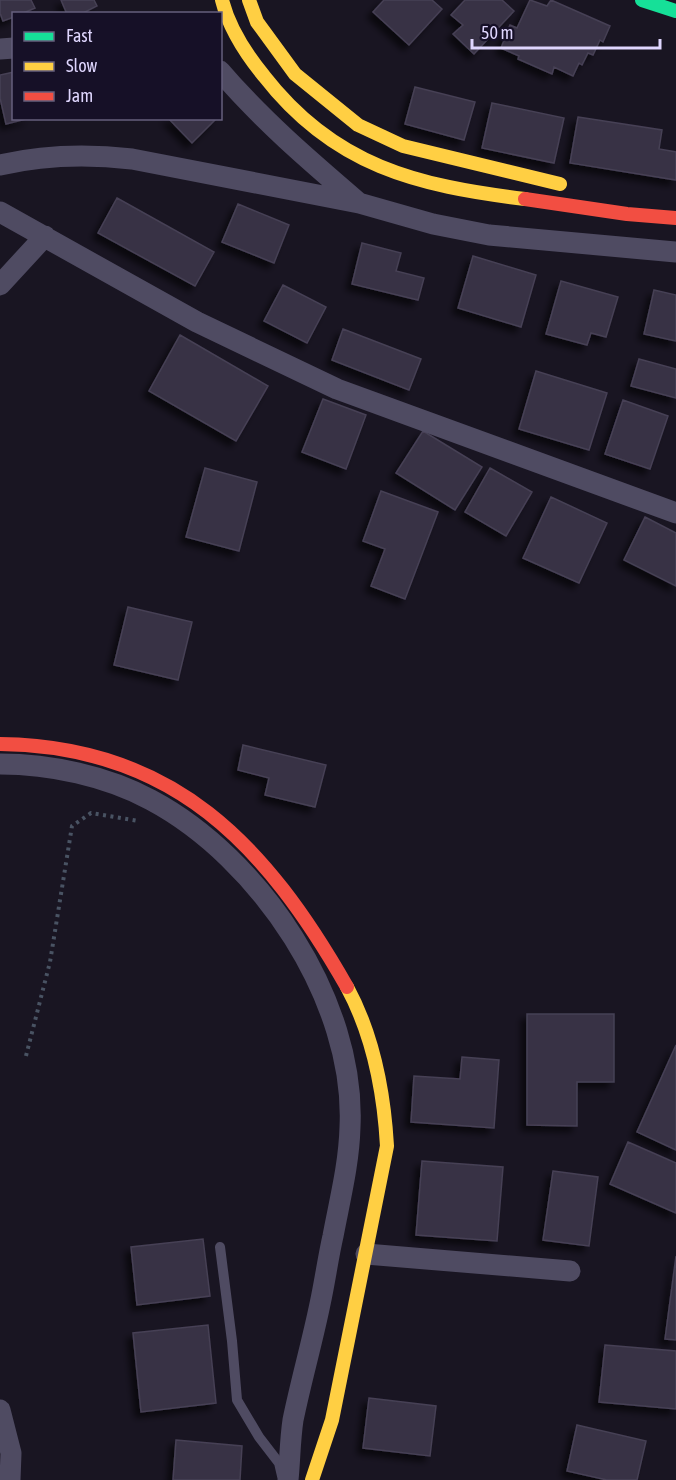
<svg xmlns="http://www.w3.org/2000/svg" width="676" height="1480" viewBox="0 0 676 1480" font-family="'Asap Condensed',sans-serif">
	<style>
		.building { fill: #383344; stroke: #464055; stroke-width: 1.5; filter: url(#shadow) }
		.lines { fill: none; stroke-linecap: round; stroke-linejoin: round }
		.path { stroke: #495363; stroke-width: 4; stroke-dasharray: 3 4.5; stroke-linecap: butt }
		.lane { stroke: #4f4b62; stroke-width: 10 }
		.street { stroke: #4f4b62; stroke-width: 21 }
		.fast { stroke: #16e098; stroke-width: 14 }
		.slow { stroke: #ffcf43; stroke-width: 14 }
		.jam { stroke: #f24e42; stroke-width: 14 }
	</style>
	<defs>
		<filter id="shadow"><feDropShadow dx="-5.5" dy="5.5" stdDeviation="3" flood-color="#0009"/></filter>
	</defs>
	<rect width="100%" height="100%" fill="#191522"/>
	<!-- building -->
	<path class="building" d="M 0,0 L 31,0 L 35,8 L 21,14 L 14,14 L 14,17 L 3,21 L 0,13 Z
		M 61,0 L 94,0 L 97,6 L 81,14 L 67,14 Z
		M 384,0 L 432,0 L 442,9 L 409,45 L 373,12 Z
		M 465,0 L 502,0 L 514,11 L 474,54 L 453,34 L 463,25 L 451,15 Z
		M 530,0 L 547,6 L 551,0 L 610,26 L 603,42 L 600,40 L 593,55 L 588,53 L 582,65 L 579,63 L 573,76 L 554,67 L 552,74 L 518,59 L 519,56 L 501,48 L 510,25 L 517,28 Z
		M 14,72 L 14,118 L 30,118 L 6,124 L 0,98 L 0,75 Z
		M 415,87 L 475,102 L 464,140 L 405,124 Z
		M 492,103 L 564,118 L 554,163 L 482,148 Z
		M 578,117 L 662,130 L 659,149 L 676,152 L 676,180 L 570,163 Z
		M 168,118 L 217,118 L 192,143 Z
		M 117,198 L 214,252 L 195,286 L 98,233 Z
		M 238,204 L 289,225 L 274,263 L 222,242 Z
		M 362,243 L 401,253 L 396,271 L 424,278 L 418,300 L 352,284 Z
		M 473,256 L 536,275 L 521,327 L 458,308 Z
		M 561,281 L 618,297 L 606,337 L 591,333 L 587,345 L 546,334 Z
		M 283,285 L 326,307 L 307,343 L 264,321 Z
		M 654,290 L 676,295 L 676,341 L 644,334 Z
		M 343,329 L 421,359 L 409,390 L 332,360 Z
		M 180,335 L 268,386 L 236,441 L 149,391 Z
		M 639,359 L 676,369 L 676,398 L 631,386 Z
		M 536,371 L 607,393 L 589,450 L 519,429 Z
		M 323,399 L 366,415 L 346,469 L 302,452 Z
		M 623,400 L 668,416 L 650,469 L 605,454 Z
		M 423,431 L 482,467 L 455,510 L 396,473 Z
		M 205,468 L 257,482 L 239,551 L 186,537 Z
		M 490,468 L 532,492 L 506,536 L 465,512 Z
		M 381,491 L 438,512 L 405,599 L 371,586 L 385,549 L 363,541 Z
		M 551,497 L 607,523 L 579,583 L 523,558 Z
		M 645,517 L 676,533 L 676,586 L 624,560 Z
		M 128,607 L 192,622 L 178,680 L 114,665 Z
		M 243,745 L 326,765 L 315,807 L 265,795 L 269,778 L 238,770 Z
		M 527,1014 L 614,1014 L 614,1082 L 577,1082 L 577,1126 L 527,1125 Z
		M 676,1045 L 676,1150 L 637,1132 Z
		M 462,1057 L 499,1060 L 494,1128 L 411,1122 L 414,1076 L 460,1079 Z
		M 628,1142 L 676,1163 L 676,1213 L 610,1184 Z
		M 422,1161 L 503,1167 L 497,1241 L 416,1235 Z
		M 553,1171 L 598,1177 L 589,1246 L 543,1240 Z
		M 203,1239 L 210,1296 L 137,1305 L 131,1247 Z
		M 676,1256 L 676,1340 L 665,1339 Z
		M 208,1325 L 216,1403 L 141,1412 L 133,1333 Z
		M 605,1345 L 676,1351 L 676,1409 L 599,1402 Z
		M 369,1398 L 436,1406 L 430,1456 L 363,1448 Z
		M 577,1425 L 646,1441 L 637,1480 L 607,1480 L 567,1471 Z
		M 176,1440 L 242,1446 L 240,1480 L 173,1480 Z"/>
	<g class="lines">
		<!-- path -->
		<path class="path" d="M 26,1056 L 50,962 L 72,826 L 91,813 L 138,821"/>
		<!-- lane -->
		<path class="lane" d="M 220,1247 L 232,1341 L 237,1400 L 259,1437 L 279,1463 L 282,1476"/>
		<!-- street -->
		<path class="street" d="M 0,49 L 14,48
			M 220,71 C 262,120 310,161 359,203
			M 0,165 C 43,155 89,154 132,159 L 359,203 L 433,224 L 489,235 L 676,252
			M 0,212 L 197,322 L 337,389 L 676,513
			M 0,285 L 45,236
			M 0,764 C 50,764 107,776 151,800 C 260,858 356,1001 350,1127 C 349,1164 340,1199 333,1236 C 328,1258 325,1281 320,1304 C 312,1343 301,1381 293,1420 C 290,1440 290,1460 288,1480
			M 366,1254 L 570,1271
			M 0,1410 L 11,1453 L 10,1480"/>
		<!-- fast -->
		<path class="fast" d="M 642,0 L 676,11"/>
		<!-- slow -->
		<path class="slow" d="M 222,0 C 229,28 246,54 264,76 C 334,166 417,186 525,199
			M 249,0 L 257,22 L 295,74 L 358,125 L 403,146 L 560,184
			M 312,1480 L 332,1420 L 387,1146 C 384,1093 373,1035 347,987"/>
		<!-- jam -->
		<path class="jam" d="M 525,199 L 627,214 L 676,218
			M 0,744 C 174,746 266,845 347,987"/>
	</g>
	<!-- legend -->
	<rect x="12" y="12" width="210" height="108" fill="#161027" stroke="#665f7d" stroke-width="1.5"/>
	<rect x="24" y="32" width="30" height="9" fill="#16e098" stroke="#665f7d" stroke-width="1.5"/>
	<text x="66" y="42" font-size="18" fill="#dfd6fe">Fast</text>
	<rect x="24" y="62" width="30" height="9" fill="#ffcf43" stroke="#665f7d" stroke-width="1.5"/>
	<text x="66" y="72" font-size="18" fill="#dfd6fe">Slow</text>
	<rect x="24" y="92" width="30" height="9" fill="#f24e42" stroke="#665f7d" stroke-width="1.5"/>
	<text x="66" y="102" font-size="18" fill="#dfd6fe">Jam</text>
	<!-- scale -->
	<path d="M472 39v9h188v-9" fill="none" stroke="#dfd6fe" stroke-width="3"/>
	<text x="481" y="39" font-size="18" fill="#dfd6fe" stroke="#161027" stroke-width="4.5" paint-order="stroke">50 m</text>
</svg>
